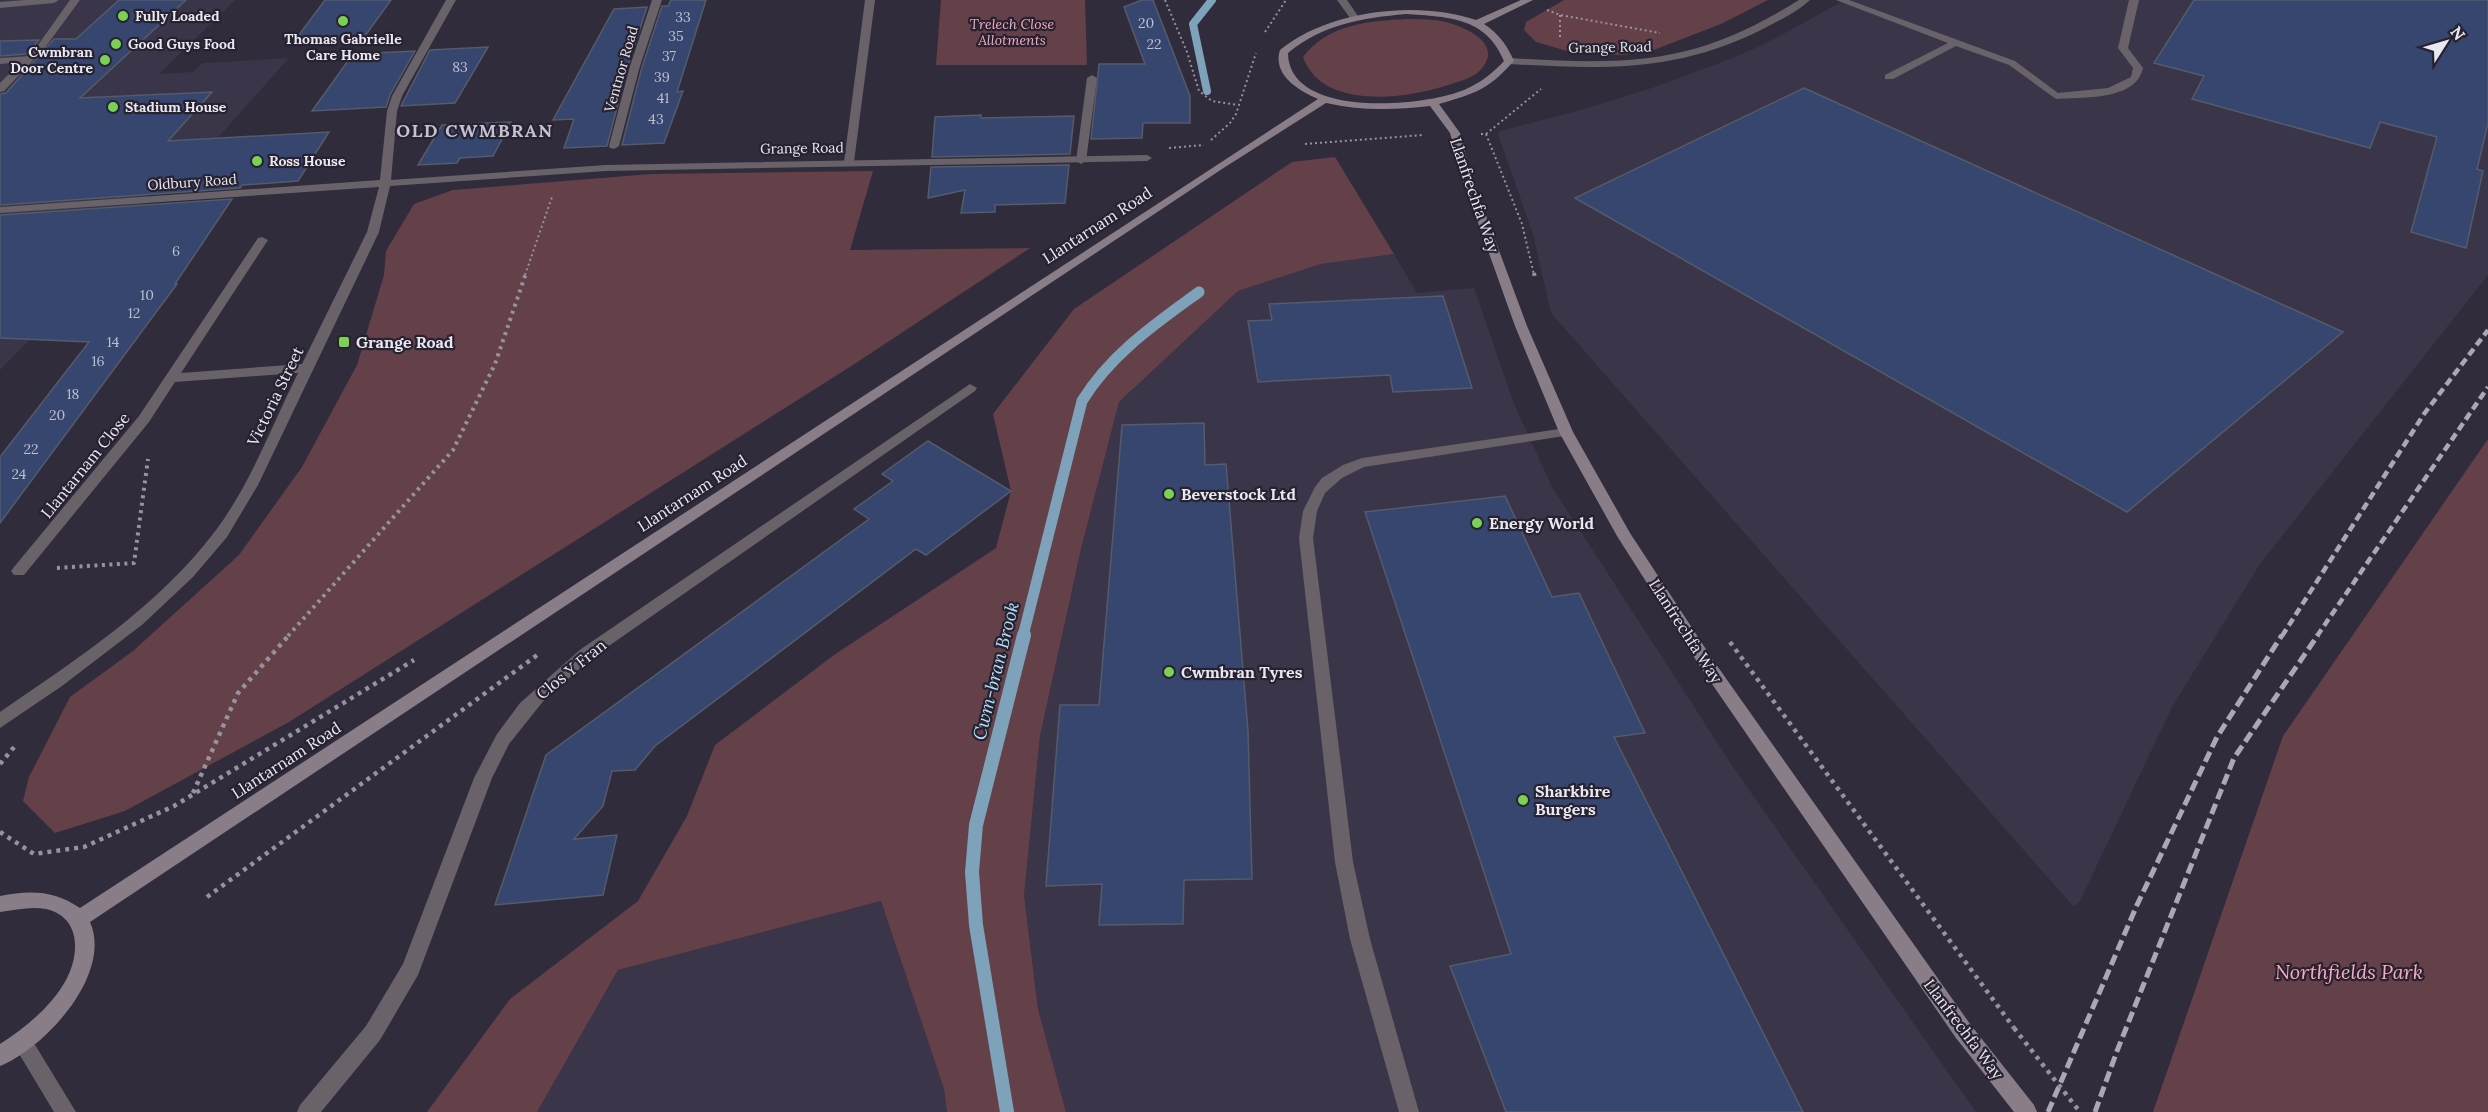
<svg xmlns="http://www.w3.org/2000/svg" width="2488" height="1112" viewBox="0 0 2488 1112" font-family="Lora,serif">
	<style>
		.built { fill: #3b3549 }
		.green { fill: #644049 }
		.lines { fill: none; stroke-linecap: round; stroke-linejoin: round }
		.stream-far2 { stroke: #7da2b9; stroke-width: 8 }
		.stream-far1 { stroke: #7da2b9; stroke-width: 11 }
		.stream { stroke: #7da2b9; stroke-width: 14 }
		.building { fill: #36466e; stroke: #545b6a; stroke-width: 1.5 }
		.path-far2 { stroke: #95939e; stroke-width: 2; stroke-dasharray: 2 3; stroke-linecap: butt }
		.path-far1 { stroke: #95939e; stroke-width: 4; stroke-dasharray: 3 4.5; stroke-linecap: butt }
		.path { stroke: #95939e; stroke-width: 4.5; stroke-dasharray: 4 5; stroke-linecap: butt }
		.lane { fill: #696268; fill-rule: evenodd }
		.street { fill: #696268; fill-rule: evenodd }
		.secondary { fill: #897e87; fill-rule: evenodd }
		.rail-far1 { stroke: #aba8b3; stroke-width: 4.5; stroke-dasharray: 8 4.5; stroke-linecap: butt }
		.rail { stroke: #aba8b3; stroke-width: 5; stroke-dasharray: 11 5; stroke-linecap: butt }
		.path-bridge { stroke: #95939e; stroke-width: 4.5; stroke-dasharray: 4 5; stroke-linecap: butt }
		.poi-dot { fill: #7bd156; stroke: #272230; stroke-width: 2 }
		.labels { text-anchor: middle; stroke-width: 4.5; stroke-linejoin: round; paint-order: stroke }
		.far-poi-label { font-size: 14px; font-weight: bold; fill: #e9e7f0; stroke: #272230; text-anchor: start }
		.number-label { font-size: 14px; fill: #bcbfd0 }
		.far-park-label { font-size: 14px; font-style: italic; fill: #fda9be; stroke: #272230 }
		.far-street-label { font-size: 14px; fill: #e9e7f0; stroke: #272230 }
		.street-label { font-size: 16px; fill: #e9e7f0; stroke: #272230 }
		.poi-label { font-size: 16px; font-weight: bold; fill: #e9e7f0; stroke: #272230; text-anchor: start }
		.far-district-label { font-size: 18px; font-weight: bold; letter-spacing: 1.5px; fill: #c5c0d2; stroke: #272230 }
		.water-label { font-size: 18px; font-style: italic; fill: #b1e0fb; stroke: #272230 }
		.near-park-label { font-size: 20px; font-style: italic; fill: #fda9be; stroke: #272230 }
	</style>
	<rect width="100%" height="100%" fill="#302c3b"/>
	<!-- built -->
	<path class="built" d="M 0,0 L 235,0 L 159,74 L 193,72 L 203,63 L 289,58 L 214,142 L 148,193 L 132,226 L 79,290 L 0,370 Z
		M 1845,0 L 2488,0 L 2488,275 L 2260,564 L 2172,707 L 2079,903 L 2073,906 L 1551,313 L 1533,234 L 1498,134 L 1500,131 L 1588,108 L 1658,86 L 1730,59 L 1765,44 Z
		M 1394,254 L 1417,293 L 1474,288 L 1514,404 L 1552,487 L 1733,767 L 1976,1112 L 1066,1112 L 1038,1009 L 1024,895 L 1040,736 L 1081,549 L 1119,402 L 1238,291 L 1321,264 Z
		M 881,901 L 944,1089 L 947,1112 L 537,1112 L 618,970 Z"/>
	<!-- green -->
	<path class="green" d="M 941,0 L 1085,0 L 1087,65 L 936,65 Z
		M 1564,0 L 1768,0 L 1721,24 L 1646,53 L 1619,55 L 1567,51 L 1536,42 L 1524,30 L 1526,22 Z
		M 1407,19 C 1416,19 1426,19 1435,20 C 1455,22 1504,40 1483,67 C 1476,77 1461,81 1451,84 C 1408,99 1322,111 1303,57 C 1328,24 1368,21 1407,19 Z
		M 1335,157 L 1394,254 L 1321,264 L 1238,291 L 1119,402 L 1081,549 L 1040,736 L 1024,895 L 1038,1009 L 1066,1112 L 947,1112 L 944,1089 L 881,901 L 618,970 L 537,1112 L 427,1112 L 510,999 L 638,901 L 687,816 L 715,745 L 834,655 L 996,548 L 1011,491 L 993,414 L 1074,309 L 1292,162 Z
		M 873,171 L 850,250 L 1030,248 L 856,363 L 289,722 L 125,811 L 55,833 L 23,801 L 29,777 L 70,697 L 133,651 L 239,555 L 302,467 L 357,365 L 384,275 L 386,251 L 414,204 L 453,190 L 652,174 Z
		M 2488,439 L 2488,1112 L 2153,1112 L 2283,736 Z"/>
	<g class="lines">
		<!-- stream-far2 -->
		<path class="stream-far2" d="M 1207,91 L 1193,24 L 1212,0"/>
		<!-- stream-far1 -->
		<path class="stream-far1" d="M 1023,636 L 1082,401 C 1111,354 1155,324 1199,292"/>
		<!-- stream -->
		<path class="stream" d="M 1007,1112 L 976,925 L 972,872 L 976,825 L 1024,635"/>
	</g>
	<!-- building -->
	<path class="building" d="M 119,0 L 186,0 L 80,98 L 212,92 L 168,141 L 329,132 L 298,181 L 242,185 L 240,188 L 0,205 L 0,94 L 6,93 L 54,39 L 76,39 Z
		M 325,0 L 391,0 L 362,40 L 293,43 Z
		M 671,0 L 706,0 L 677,92 L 683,91 L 664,143 L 622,145 L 642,67 L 662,6 L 668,6 Z
		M 1142,0 L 1153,0 L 1190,96 L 1190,123 L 1143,123 L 1142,138 L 1091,139 L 1099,64 L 1145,64 L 1124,7 Z
		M 2194,0 L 2488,0 L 2488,123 L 2477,169 L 2483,171 L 2466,248 L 2411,232 L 2437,137 L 2380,122 L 2370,148 L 2192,99 L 2204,76 L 2154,63 Z
		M 647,7 L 628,65 L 607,146 L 564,148 L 574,119 L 553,120 L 614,9 Z
		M 39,40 L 26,54 L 0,56 L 0,41 Z
		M 488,47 L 455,103 L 401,106 L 430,50 Z
		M 415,51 L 390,95 L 386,107 L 312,111 L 353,54 Z
		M 1804,88 L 2343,332 L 2127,512 L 1575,198 Z
		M 981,115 L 981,118 L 1074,116 L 1070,154 L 932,157 L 935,117 Z
		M 511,122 L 493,156 L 460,158 L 457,163 L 418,165 L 442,125 Z
		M 1069,165 L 1065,203 L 995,205 L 995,212 L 961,213 L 965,190 L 928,198 L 931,167 Z
		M 232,199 L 175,284 L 177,284 L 0,523 L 0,457 L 89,342 L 0,338 L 0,215 Z
		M 1443,296 L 1472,388 L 1393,392 L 1390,375 L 1258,382 L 1248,321 L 1272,320 L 1269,304 Z
		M 1204,423 L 1205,465 L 1226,464 L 1248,731 L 1252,879 L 1184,880 L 1183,924 L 1099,925 L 1102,884 L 1046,886 L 1060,705 L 1099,705 L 1122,425 Z
		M 928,441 L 1011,491 L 926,555 L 916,549 L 655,746 L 635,770 L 612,771 L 603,806 L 574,839 L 617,835 L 603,895 L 495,905 L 546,755 L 869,519 L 854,509 L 893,481 L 882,474 Z
		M 1505,496 L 1552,597 L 1579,593 L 1645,733 L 1614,737 L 1803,1112 L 1506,1112 L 1450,966 L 1511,954 L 1365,512 Z"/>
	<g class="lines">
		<!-- path-far2 -->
		<path class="path-far2" d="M 1165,0 L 1187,52 L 1199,91 L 1212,101 L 1238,105
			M 1547,10 L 1560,15 L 1660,33
			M 1560,15 L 1560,39
			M 1265,32 L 1286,0
			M 1481,134 L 1486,134 L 1522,224 L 1534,275
			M 1486,134 L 1541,89
			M 1211,140 L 1230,123 L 1236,114 L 1256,53
			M 1305,144 L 1423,135
			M 1169,148 L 1204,145
			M 525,275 L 552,197"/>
		<!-- path-far1 -->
		<path class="path-far1" d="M 1534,273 L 1535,278
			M 57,568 L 134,563 L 148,459
			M 288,636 L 453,450 L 495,364 L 526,273"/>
		<!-- path -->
		<path class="path" d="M 1730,642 L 2014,1028
			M 0,764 L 15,746
			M 193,793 L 238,693 L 289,635
			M 0,832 L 34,854 L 84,847 L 174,806 L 414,660
			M 207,897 L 540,653"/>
		<!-- lane -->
		<path class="lane" d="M 24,0 L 59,0 L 54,3 L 0,8 L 0,2 Z
			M 865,0 L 875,0 L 854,162 L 849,165 L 844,162 Z
			M 1836,0 L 1849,0 L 2015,61 L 2058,93 L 2108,88 L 2131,77 L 2133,68 L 2118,48 L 2129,0 L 2139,0 L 2128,48 L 2143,68 C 2136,101 2082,97 2056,99 L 2009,65 L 1956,46 L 1893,79 L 1885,79 L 1885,75 L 1948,43 Z
			M 30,56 L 33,57 L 33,61 L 0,64 L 0,58 Z
			M 1092,75 L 1097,78 L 1086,161 L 1081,164 L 1076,161 L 1087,78 Z
			M 1566,428 L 1573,432 L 1571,435 L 1364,467 L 1342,478 L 1325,493 L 1317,511 L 1313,538 L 1353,862 L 1370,939 L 1419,1112 L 1399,1112 L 1350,939 L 1335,862 L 1299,538 L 1303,511 L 1315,487 L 1322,478 L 1343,465 L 1362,458 Z"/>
		<!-- street -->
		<path class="street" d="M 70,0 L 80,0 L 44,49 L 4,91 L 0,92 L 0,83 L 38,45 Z
			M 446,0 L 456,0 L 402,96 L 397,111 L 391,180 L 606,165 L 1147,155 L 1152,158 L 1147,161 L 606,171 L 390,186 L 379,232 L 258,485 L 227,537 L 193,577 L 143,624 L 62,686 L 0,728 L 0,712 C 77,659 159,606 216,530 C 251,483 272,425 298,373 L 175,382 L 149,422 L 24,575 L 14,575 L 11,571 L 14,567 L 139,416 L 258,238 L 262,237 L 268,240 L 181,373 L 302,364 L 367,232 L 379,187 L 0,213 L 0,207 L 380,180 L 387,111 L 392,96 Z
			M 652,0 L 662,0 L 640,66 L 619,146 L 614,149 L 610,148 L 609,146 L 630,66 Z
			M 1337,0 L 1347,0 L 1358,16 L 1356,18 L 1350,18 Z
			M 1799,0 L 1810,0 C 1796,13 1776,22 1759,31 C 1673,73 1601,69 1509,64 L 1504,61 L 1509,58 C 1628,65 1694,66 1799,0 Z
			M 970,384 L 977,388 L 975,391 L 593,657 L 545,699 L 509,744 L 492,778 L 418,975 L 380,1040 L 321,1112 L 297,1112 L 300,1105 L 366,1026 L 403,964 L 474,778 L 497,734 L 520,703 L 581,649 Z
			M 22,1032 L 29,1035 L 76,1112 L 54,1112 L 12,1042 L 15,1035 Z"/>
		<!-- secondary -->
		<path class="secondary" d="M 1521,0 L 1533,0 L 1484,24 C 1499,34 1507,45 1514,61 L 1512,63 C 1488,90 1473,94 1439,104 L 1460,133 L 1471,175 L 1527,326 L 1573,432 L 1630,533 L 1713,660 L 1970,1024 L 2034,1105 L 2037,1112 L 2014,1112 L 1956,1038 L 1701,668 L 1617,536 L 1559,432 L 1515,326 L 1461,175 L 1450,133 L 1430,106 C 1394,110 1361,111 1326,103 L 1222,169 L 90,922 C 113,974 45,1048 0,1066 L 0,1044 C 25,1028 51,1007 66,980 C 80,954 81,917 46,909 C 31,906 15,910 0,912 L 0,896 C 30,890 54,890 80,908 L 1318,99 C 1299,91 1272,75 1280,50 C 1328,10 1418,0 1476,20 ZM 1406,14 C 1448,17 1486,17 1504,61 C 1492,74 1480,83 1464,90 C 1423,107 1289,119 1288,53 C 1323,24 1362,18 1406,14 Z"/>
		<!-- rail-far1 -->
		<path class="rail-far1" d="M 2282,636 L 2424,414 L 2488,330
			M 2317,636 L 2488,387"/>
		<!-- rail -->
		<path class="rail" d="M 2048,1112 L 2137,905 L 2217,737 L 2282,635
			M 2095,1112 L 2117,1051 L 2234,758 L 2318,635"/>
		<!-- path-bridge -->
		<path class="path-bridge" d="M 2014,1028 L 2080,1112"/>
	</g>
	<!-- markers -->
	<g class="poi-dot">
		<circle cx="123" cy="16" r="6"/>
		<circle cx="343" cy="21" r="6"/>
		<circle cx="116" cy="44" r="6"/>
		<circle cx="105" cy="60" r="6"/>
		<circle cx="113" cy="107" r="6"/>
		<circle cx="257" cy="161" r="6"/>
		<rect x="338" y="336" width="12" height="12" rx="3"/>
		<circle cx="1169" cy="494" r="6"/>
		<circle cx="1477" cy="523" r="6"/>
		<circle cx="1169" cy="672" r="6"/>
		<circle cx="1523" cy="800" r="6"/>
	</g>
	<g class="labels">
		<!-- far-poi labels -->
		<g class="far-poi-label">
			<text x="135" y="21">Fully Loaded</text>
			<text x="343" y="44" text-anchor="middle">Thomas Gabrielle<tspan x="343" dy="16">Care Home</tspan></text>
			<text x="128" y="49">Good Guys Food</text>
			<text x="93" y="57" text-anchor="end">Cwmbran<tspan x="93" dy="16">Door Centre</tspan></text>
			<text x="125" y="112">Stadium House</text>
			<text x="269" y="166">Ross House</text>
		</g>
		<!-- number labels -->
		<g class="number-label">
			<text x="683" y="22">33</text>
			<text x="1146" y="28">20</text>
			<text x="676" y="41">35</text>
			<text x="1154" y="49">22</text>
			<text x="669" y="61">37</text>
			<text x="460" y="72">83</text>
			<text x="662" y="82">39</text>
			<text x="663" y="103">41</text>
			<text x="656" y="124">43</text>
			<text x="176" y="256">6</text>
			<text x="147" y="300">10</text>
			<text x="134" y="318">12</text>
			<text x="113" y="347">14</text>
			<text x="98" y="366">16</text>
			<text x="73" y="399">18</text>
			<text x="57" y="420">20</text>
			<text x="31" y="454">22</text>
			<text x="19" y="479">24</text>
		</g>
		<!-- far-park labels -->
		<g class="far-park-label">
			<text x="1012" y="29">Trelech Close<tspan x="1012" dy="16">Allotments</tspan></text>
		</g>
		<!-- far-street labels -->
		<g class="far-street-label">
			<text transform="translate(1610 47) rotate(-1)" y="5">Grange Road</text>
			<text transform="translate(621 69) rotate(-74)" y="5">Ventnor Road</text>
			<text transform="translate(802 148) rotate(-1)" y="5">Grange Road</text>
			<text transform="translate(192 182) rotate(-4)" y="5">Oldbury Road</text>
		</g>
		<!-- street labels -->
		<g class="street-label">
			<text transform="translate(1475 195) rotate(71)" y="6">Llanfrechfa Way</text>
			<text transform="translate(1097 225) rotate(-33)" y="6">Llantarnam Road</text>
			<text transform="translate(275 396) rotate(-64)" y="6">Victoria Street</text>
			<text transform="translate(85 465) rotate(-51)" y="6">Llantarnam Close</text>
			<text transform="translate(692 493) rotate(-33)" y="6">Llantarnam Road</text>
			<text transform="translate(1686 631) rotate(57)" y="6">Llanfrechfa Way</text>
			<text transform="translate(571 669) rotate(-39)" y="6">Clos Y Fran</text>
			<text transform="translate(286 760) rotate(-33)" y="6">Llantarnam Road</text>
			<text transform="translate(1964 1029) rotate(53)" y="6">Llanfrechfa Way</text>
		</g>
		<!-- poi labels -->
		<g class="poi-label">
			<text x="356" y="348">Grange Road</text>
			<text x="1181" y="500">Beverstock Ltd</text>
			<text x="1489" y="529">Energy World</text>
			<text x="1181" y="678">Cwmbran Tyres</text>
			<text x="1535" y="797">Sharkbire<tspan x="1535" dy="18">Burgers</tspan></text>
		</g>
		<!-- far-district labels -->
		<g class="far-district-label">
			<text x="475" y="137">OLD CWMBRAN</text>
		</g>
		<!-- water labels -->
		<g class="water-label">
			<text transform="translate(996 671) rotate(-76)" y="6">Cwm-bran Brook</text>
		</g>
		<!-- near-park labels -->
		<g class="near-park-label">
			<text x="2349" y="979">Northfields Park</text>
		</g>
	</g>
	<!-- north arrow -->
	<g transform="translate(2446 42) rotate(53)" stroke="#272230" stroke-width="4.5" paint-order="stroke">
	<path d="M0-4.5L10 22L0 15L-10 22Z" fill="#e9e7f0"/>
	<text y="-9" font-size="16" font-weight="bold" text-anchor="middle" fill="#e9e7f0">N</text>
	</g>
</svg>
